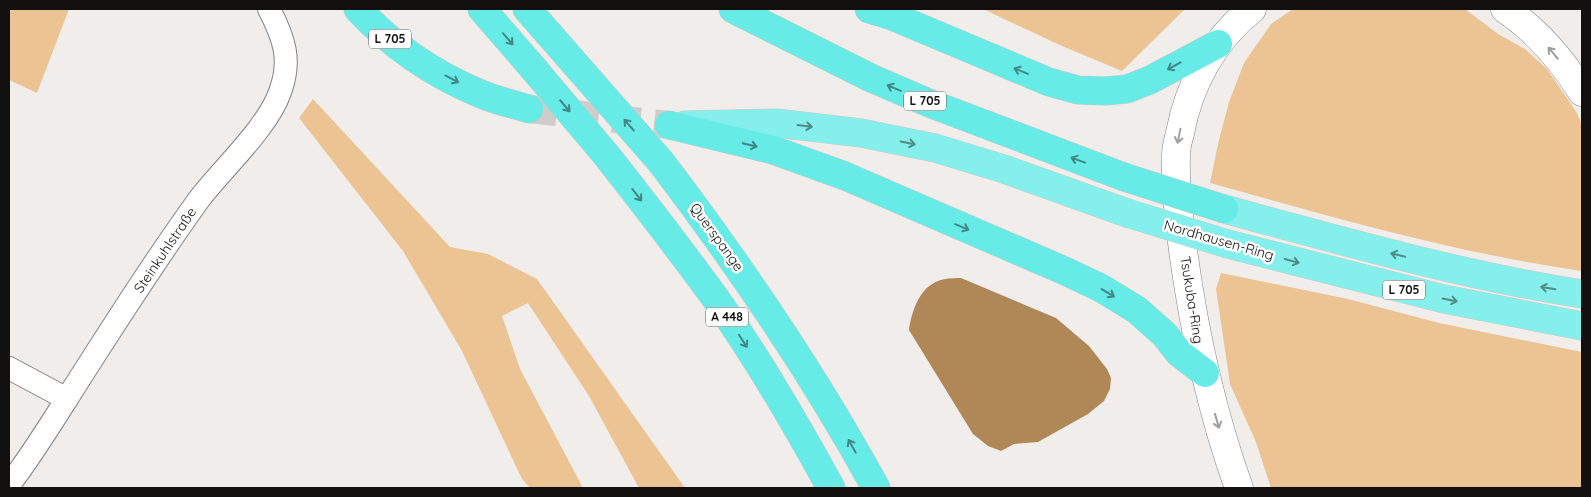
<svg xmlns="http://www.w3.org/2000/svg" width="1591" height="497" viewBox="0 0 1591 497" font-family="Quicksand,sans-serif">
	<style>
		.green { fill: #ecc392 }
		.water { fill: #b08857 }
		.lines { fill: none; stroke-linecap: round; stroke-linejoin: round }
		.motorway-tunnel { stroke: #cfccc9; stroke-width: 28; stroke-dasharray: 28 14; stroke-linecap: butt }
		.minor-casing { stroke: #868380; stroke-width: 24 }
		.secondary-casing { stroke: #868380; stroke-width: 29 }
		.trunk-casing { stroke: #cbcaca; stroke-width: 29 }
		.motorway-casing { stroke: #cbcaca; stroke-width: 29 }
		.minor { stroke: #fff; stroke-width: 22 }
		.secondary { stroke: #fff; stroke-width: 28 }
		.trunk { stroke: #84efeb; stroke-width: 28 }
		.motorway { stroke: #66ebe6; stroke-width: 28 }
		.trunk-bridge-casing { stroke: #cbcaca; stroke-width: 29; stroke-linecap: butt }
		.motorway-bridge-casing { stroke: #cbcaca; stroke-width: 29; stroke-linecap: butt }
		.trunk-bridge { stroke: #84efeb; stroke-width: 28 }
		.motorway-bridge { stroke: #66ebe6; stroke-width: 28 }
		.oneway { stroke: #408885 }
		.oneway2 { stroke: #a09f9f }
		.oneway3 { stroke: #508b88 }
		.labels { text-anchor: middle; stroke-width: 5; stroke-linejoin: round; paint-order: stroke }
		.shield { fill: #fff; stroke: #585857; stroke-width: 1 }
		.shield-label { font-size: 12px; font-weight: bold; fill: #11100f }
		.street-label { font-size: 14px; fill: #11100f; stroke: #fff }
	</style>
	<rect width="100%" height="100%" fill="#f0edea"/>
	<!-- green -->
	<path class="green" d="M 9,9 L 69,9 L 37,93 L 9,80 Z
		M 983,9 L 1185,9 L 1122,71 L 1062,46 Z
		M 1293,9 L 1465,9 L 1498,34 L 1525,49 L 1547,69 L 1577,113 L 1582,125 L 1582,271 C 1456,253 1333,217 1210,183 L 1218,144 L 1229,102 L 1244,63 L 1271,24 Z
		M 313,99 L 450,247 L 488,254 L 537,279 L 685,488 L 639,488 L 589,396 L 528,303 L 502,316 L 520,369 L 583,488 L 530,488 L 522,479 L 462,351 L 403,251 L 299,118 Z
		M 1221,273 L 1348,299 L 1439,323 L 1582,352 L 1582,488 L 1271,488 L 1256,442 L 1230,384 L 1216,289 Z"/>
	<!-- water -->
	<path class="water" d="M 961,278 L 1056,318 L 1089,346 L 1107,369 L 1111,378 L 1110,389 L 1104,401 L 1088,414 L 1038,442 L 1014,444 L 1001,451 L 988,446 L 973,434 L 909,330 C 912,309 921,283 945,279 C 950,278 956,278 961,278 Z"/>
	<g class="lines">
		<!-- motorway-tunnel -->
		<path class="motorway-tunnel" d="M 529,109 L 669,125"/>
		<defs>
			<path id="minor" d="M 9,368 L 67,399
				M 9,485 C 35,451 57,414 80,378 C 119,317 158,256 200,198 C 224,167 268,127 280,92 C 292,60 284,38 269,9"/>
			<path id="secondary" d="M 1505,9 C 1536,30 1562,60 1582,92
				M 1239,488 C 1211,410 1194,332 1183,250 C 1179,219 1175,187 1176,156 C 1176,148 1178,140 1180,133 C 1189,85 1213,40 1252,9"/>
			<path id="trunk" d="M 685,125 L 776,123 L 861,133 L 935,148 L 1004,169 L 1127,213
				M 1224,209 C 1342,241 1461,275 1582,294
				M 1228,244 L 1444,299 L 1582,326"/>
			<path id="motorway" d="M 358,9 C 392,46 435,75 481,94 C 497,101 514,104 529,109
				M 482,9 L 533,68
				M 527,9 L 548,33
				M 733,9 L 871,78 L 929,103 L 1124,177
				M 869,9 L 892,16 L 1049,82 L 1078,90 L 1105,91 L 1127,89 L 1150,80 L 1218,44
				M 669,125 L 773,150 L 845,176 L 1065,271 L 1101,288 L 1137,310 L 1165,335 L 1179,353 L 1205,373
				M 607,156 C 644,203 681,251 716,299 C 758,359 796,424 831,488
				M 661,162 C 740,266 813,373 876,488"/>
		</defs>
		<!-- minor casing -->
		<use href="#minor" class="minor-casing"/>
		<!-- secondary casing -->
		<use href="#secondary" class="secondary-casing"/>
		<!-- trunk casing -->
		<use href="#trunk" class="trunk-casing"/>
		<!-- motorway casing -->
		<use href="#motorway" class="motorway-casing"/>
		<!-- minor -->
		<use href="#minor" class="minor"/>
		<!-- secondary -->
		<use href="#secondary" class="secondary"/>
		<!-- trunk -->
		<use href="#trunk" class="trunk"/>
		<!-- motorway -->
		<use href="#motorway" class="motorway"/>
		<defs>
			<path id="trunk-bridge" d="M 1127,213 L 1228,244"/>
			<path id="motorway-bridge" d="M 548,33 L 661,162
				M 533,68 L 607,156
				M 1124,177 L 1224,209"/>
		</defs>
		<!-- trunk-bridge casing -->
		<use href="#trunk-bridge" class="trunk-bridge-casing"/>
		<!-- motorway-bridge casing -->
		<use href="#motorway-bridge" class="motorway-bridge-casing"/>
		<!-- trunk-bridge -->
		<use href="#trunk-bridge" class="trunk-bridge"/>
		<!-- motorway-bridge -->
		<use href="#motorway-bridge" class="motorway-bridge"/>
	</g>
	<!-- one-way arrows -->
	<defs><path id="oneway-shaft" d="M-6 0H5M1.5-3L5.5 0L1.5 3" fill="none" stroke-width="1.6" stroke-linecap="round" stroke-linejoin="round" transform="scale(1.25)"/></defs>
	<g class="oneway">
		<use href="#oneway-shaft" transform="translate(508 39) rotate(49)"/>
		<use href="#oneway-shaft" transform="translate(1174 66) rotate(151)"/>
		<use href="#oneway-shaft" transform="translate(1021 71) rotate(-158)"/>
		<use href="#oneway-shaft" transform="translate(452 79) rotate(28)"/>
		<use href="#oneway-shaft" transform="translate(894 88) rotate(-157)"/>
		<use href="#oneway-shaft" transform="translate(565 106) rotate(50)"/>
		<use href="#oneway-shaft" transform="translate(629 125) rotate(-131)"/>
		<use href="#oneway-shaft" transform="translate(750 145) rotate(14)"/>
		<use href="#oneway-shaft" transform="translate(1078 160) rotate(-160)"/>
		<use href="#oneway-shaft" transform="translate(637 195) rotate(52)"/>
		<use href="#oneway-shaft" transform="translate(962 227) rotate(23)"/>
		<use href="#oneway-shaft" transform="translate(1108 293) rotate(31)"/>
		<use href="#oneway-shaft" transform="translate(743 341) rotate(57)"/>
		<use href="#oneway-shaft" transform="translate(852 446) rotate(-119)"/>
	</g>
	<g class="oneway2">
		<use href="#oneway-shaft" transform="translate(1553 53) rotate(-130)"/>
		<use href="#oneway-shaft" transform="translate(1179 136) rotate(101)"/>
		<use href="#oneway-shaft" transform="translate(1217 421) rotate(74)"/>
	</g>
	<g class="oneway3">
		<use href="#oneway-shaft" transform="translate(805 126) rotate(7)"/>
		<use href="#oneway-shaft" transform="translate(908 143) rotate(11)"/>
		<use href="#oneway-shaft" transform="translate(1398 255) rotate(-166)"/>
		<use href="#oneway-shaft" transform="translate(1292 261) rotate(15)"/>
		<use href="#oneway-shaft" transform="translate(1548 288) rotate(-171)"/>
		<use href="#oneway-shaft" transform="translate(1450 300) rotate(11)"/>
	</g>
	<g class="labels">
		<!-- shield labels -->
		<g class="shield">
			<rect x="369" y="29.5" width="42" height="19" rx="4"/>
			<rect x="904" y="91.5" width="42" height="19" rx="4"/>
			<rect x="1383" y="280.5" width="42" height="19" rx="4"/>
			<rect x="706" y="307.5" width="42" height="19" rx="4"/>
		</g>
		<g class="shield-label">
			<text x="390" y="43">L 705</text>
			<text x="925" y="105">L 705</text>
			<text x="1404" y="294">L 705</text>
			<text x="727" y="321">A 448</text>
		</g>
		<!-- street labels -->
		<g class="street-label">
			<text transform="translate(717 237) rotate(54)" y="5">Querspange</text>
			<text transform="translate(1219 240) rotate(16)" y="5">Nordhausen-Ring</text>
			<text transform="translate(165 250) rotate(-56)" y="5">Steinkuhlstraße</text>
			<text transform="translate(1192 300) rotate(81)" y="5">Tsukuba-Ring</text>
		</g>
	</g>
	<!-- border -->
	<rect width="1591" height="497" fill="none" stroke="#11100f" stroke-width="20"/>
</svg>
